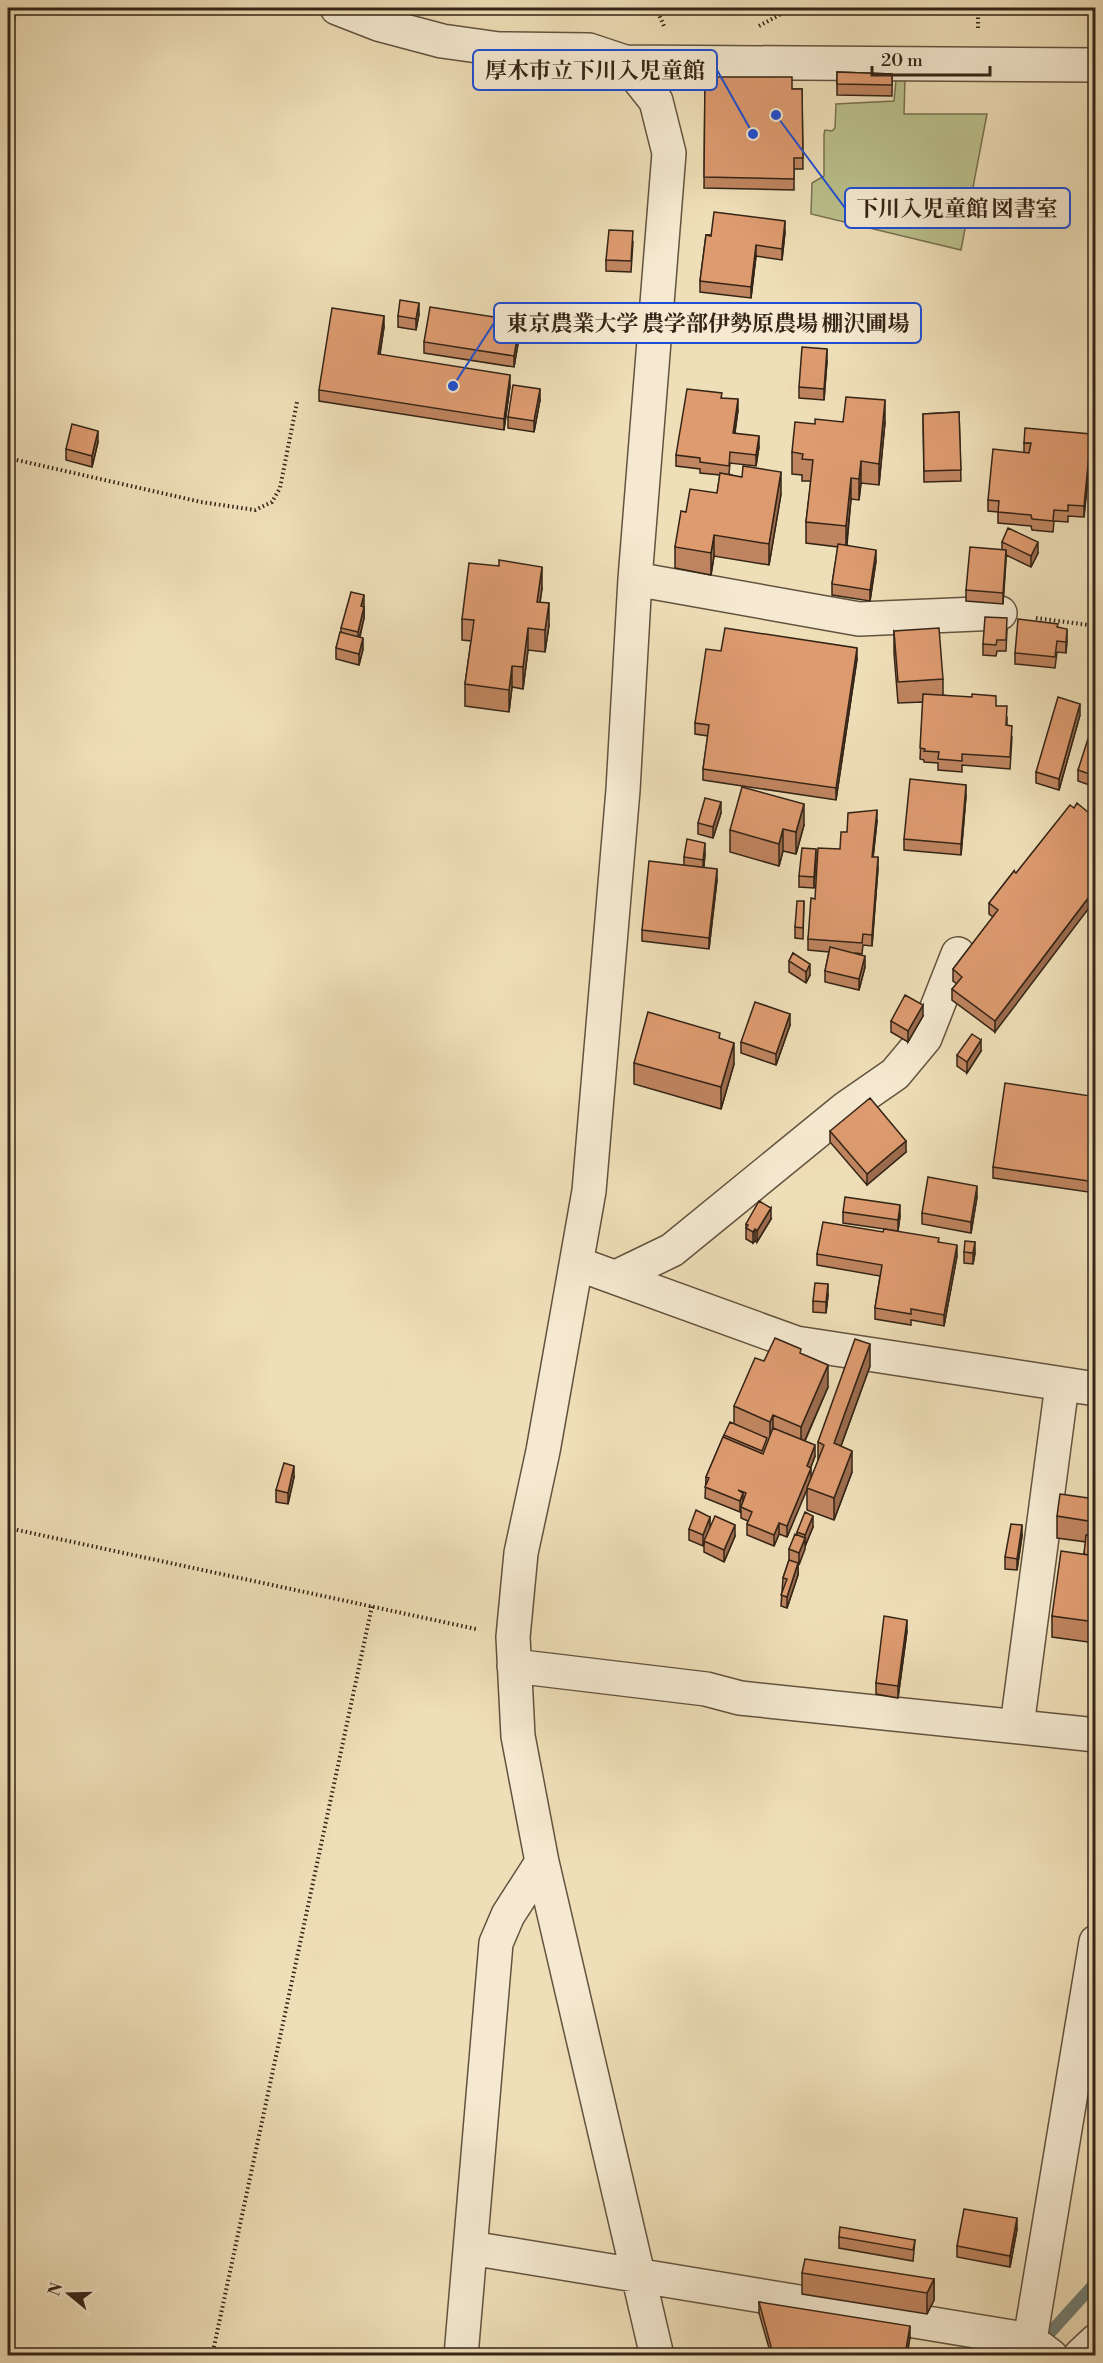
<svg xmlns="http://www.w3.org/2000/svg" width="1103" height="2363" viewBox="0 0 1103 2363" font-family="'Libre Bodoni','Noto Serif JP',serif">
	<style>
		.green { fill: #bbc18d; stroke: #787252; stroke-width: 1.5 }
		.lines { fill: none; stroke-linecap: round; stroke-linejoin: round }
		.stream { stroke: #717f75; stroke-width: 12 }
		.minor-casing { stroke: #63533e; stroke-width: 36 }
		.path { stroke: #342416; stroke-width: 4; stroke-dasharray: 1.5 3; stroke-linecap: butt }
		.minor { stroke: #f5ead1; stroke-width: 33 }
		.wall { fill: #bf8560; stroke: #342416; stroke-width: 1.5 }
		.shaded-wall { fill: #9b6c4e; stroke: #342416; stroke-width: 1.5 }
		.building { fill: #de9b70; stroke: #342416; stroke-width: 1.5 }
		.leader { fill: none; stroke: #1d4ed8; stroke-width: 2 }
		.callout-dot { fill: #1d4ed8; stroke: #f5ead1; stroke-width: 2 }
		.callout { fill: #f5ead1; stroke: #1d4ed8; stroke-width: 2 }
		.callout-label { font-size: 22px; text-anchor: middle; font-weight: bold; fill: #342416 }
	</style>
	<rect width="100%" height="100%" fill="#efdfb8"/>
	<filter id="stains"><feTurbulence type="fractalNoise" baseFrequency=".00333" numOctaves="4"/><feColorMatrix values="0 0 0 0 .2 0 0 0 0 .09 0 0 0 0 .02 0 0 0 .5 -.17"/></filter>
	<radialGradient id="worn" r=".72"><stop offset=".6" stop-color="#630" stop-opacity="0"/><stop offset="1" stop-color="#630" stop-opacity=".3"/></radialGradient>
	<!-- green -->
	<path class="green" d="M 896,80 L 905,80 L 904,114 L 987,114 L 961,250 L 811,214 L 812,183 L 824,176 L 824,134 L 825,130 L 832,131 L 835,128 L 836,104 L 894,101 Z"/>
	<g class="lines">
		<!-- stream -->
		<path class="stream" d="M 1038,2346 L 1096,2282"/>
		<defs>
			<path id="minor" d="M 337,8 L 378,24 L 442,41 L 499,49 L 589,50 L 625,62 L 656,101 L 669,153 L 635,579 L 623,790 L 589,1191 L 543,1451 L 521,1553 L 513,1637 L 518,1736 L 542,1862 L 657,2356
				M 625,62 L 1096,65
				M 635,579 L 859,619 L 1000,613
				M 578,1264 L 796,1343 L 1096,1389
				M 616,1277 L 672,1250 L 846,1108 L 895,1074 L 925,1038 L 958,954
				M 514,1666 L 706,1689 L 740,1698 L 1096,1735
				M 1017,1726 L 1062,1385
				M 471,2248 L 1030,2340
				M 461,2356 L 496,1943 L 508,1915 L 542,1862
				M 1051,2356 L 1030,2340 L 1096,1942
				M 1080,2356 L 1096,2341"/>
		</defs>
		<!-- minor casing -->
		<use href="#minor" class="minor-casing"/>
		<!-- path -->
		<path class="path" d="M 656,8 L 664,26
			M 759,26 L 792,8
			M 978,28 L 978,8
			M 8,49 L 16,8
			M 8,458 L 201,502 L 255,510 L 272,502 L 280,488 L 297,402
			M 1036,618 L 1096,626
			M 8,1528 L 476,1629
			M 212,2356 L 372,1606"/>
		<!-- minor -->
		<use href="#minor" class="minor"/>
	</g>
	<!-- wall -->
	<path class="wall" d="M 837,72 L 892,74 L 892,96 L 837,95 Z
		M 705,77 L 792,89 L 802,89 L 803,169 L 794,169 L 794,190 L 704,188 Z
		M 785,232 L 782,260 L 756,256 L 751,298 L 700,292 L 700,281 L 706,235 Z
		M 633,242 L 631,272 L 606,271 L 606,260 Z
		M 419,314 L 416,330 L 398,327 L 398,316 Z
		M 579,318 L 598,321 L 596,332 L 579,329 Z
		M 384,327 L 380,355 L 510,386 L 504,430 L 319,401 L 319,390 Z
		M 520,332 L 514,367 L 424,353 L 424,342 Z
		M 827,361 L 824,400 L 799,398 L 799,387 Z
		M 722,398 L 738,410 L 735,433 L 759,447 L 756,466 L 730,463 L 729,474 L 781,494 L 769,565 L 714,556 L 711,575 L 675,568 L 675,547 L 686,512 L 717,493 L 720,475 L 700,473 L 700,469 L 676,466 L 676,455 Z
		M 540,400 L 534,432 L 508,428 L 508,417 Z
		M 959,412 L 961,481 L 924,482 L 923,414 Z
		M 843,422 L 885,422 L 879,485 L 861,483 L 859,500 L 851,499 L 847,545 L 876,561 L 870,601 L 832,595 L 832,584 L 838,547 L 806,543 L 806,522 L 811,481 L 802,481 L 802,475 L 792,474 L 792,452 L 815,424 Z
		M 98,442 L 92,467 L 66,460 L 66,449 Z
		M 1024,443 L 1091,445 L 1084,517 L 1068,516 L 1068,522 L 1054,521 L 1053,532 L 1032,530 L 1031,526 L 998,523 L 998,512 L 988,511 L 988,500 L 1024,452 Z
		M 1002,542 L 1038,553 L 1031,567 L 1006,555 L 1003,604 L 966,601 L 966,590 L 1002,550 Z
		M 542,588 L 540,602 L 549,625 L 545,652 L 528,650 L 523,689 L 512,687 L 509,712 L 465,706 L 465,684 L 471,641 L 462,640 L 462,619 Z
		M 364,607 L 364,618 L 360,637 L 363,649 L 359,665 L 336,659 L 336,648 L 341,632 L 341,628 Z
		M 1058,627 L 1067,640 L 1066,653 L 1057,652 L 1055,668 L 1015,664 L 1015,653 Z
		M 1007,629 L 1006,651 L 997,651 L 996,656 L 983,655 L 983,644 Z
		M 894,631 L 943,679 L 943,695 L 996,706 L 1007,717 L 1007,725 L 1012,737 L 1010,769 L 962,765 L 962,772 L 938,770 L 938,763 L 924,762 L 924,760 L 920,759 L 923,702 L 898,703 L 894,653 Z
		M 721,651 L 857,659 L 836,800 L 703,780 L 703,769 L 708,736 L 695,734 L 695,723 Z
		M 1080,715 L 1059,790 L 1036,783 L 1036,772 Z
		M 1095,741 L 1095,787 L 1078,781 L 1078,770 Z
		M 966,796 L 961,855 L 904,850 L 904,839 Z
		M 721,813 L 713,838 L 698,834 L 698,823 Z
		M 877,821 L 873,857 L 878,868 L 872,946 L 863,945 L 862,954 L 856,953 L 865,967 L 859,990 L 825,982 L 825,971 L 829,952 L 808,950 L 808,939 L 815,899 L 840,849 L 847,832 Z
		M 804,825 L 796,854 L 783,851 L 779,866 L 730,852 L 730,830 Z
		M 705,854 L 704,867 L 717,880 L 709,949 L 642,941 L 642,930 L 684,865 L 684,857 Z
		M 816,860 L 814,888 L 799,887 L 799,876 Z
		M 1014,871 L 995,1032 L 952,1000 L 952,989 L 957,984 L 953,981 L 953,969 L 993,917 L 989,914 L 989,903 Z
		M 804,901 L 803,939 L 795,938 L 795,927 Z
		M 793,953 L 810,975 L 806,983 L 789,972 L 789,961 Z
		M 923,1016 L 908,1042 L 891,1032 L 891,1021 Z
		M 790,1025 L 776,1065 L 741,1053 L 741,1042 Z
		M 981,1051 L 967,1073 L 957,1066 L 957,1055 Z
		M 634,1063 L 734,1064 L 721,1109 L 634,1084 Z
		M 1095,1078 L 1095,1193 L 993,1178 L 993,1167 L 1090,1096 Z
		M 830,1131 L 906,1152 L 867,1185 L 830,1142 Z
		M 977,1197 L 971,1233 L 922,1224 L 922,1213 Z
		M 843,1212 L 900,1216 L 898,1231 L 843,1223 Z
		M 771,1219 L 757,1242 L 755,1241 L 753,1243 L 746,1239 L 746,1224 Z
		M 939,1242 L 957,1256 L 944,1326 L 911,1320 L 911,1325 L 875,1319 L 875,1308 L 880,1276 L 817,1265 L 817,1254 Z
		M 964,1252 L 975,1253 L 973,1264 L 964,1263 Z
		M 828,1295 L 826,1313 L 813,1312 L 813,1301 Z
		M 801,1354 L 828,1387 L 805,1441 L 815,1456 L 810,1468 L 811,1479 L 818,1462 L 818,1442 L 870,1366 L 841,1446 L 852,1472 L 834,1520 L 807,1510 L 807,1488 L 809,1483 L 787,1537 L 779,1534 L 774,1546 L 747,1535 L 747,1524 L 748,1521 L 741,1518 L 741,1510 L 740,1512 L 705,1498 L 706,1477 L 724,1435 L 734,1424 L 734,1406 L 764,1361 Z
		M 294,1477 L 288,1504 L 276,1502 L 276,1490 Z
		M 1095,1499 L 1095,1643 L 1052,1637 L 1052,1616 L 1084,1554 L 1086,1542 L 1057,1538 L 1057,1516 Z
		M 710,1517 L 703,1546 L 689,1540 L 689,1529 Z
		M 813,1527 L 798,1564 L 798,1575 L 787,1608 L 781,1606 L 783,1578 L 789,1560 L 789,1549 L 797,1534 L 797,1532 Z
		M 735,1536 L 724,1562 L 704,1552 L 704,1541 Z
		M 1022,1536 L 1017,1570 L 1005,1569 L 1005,1557 Z
		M 907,1631 L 898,1698 L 876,1694 L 876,1683 Z
		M 1095,1672 L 1095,1715 L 1092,1714 L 1092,1693 Z
		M 1017,2229 L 1010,2267 L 957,2257 L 957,2246 Z
		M 839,2237 L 915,2240 L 913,2261 L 839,2248 Z
		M 802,2273 L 934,2279 L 934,2300 L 927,2314 L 802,2294 Z
		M 759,2302 L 910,2337 L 907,2355 L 771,2355 L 759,2313 Z"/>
	<!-- shaded-wall -->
	<path class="shaded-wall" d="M 785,221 L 785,232 L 782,260 L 782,249 Z
		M 756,245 L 756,256 L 751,298 L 751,287 Z
		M 419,303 L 419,314 L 416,330 L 416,319 Z
		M 598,310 L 598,321 L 596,332 L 596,321 Z
		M 384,316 L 384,327 L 378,365 L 378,354 Z
		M 520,321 L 520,332 L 514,367 L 514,356 Z
		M 827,349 L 827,361 L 824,400 L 824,389 Z
		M 510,375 L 510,386 L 504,430 L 504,419 Z
		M 540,389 L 540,400 L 534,432 L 534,421 Z
		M 738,399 L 738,410 L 733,444 L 733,433 Z
		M 885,400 L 885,422 L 879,485 L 879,464 Z
		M 98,431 L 98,442 L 92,467 L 92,456 Z
		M 1091,434 L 1091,445 L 1084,517 L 1084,506 Z
		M 759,436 L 759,447 L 756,466 L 756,455 Z
		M 861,461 L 861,483 L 859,500 L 859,479 Z
		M 781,472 L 781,494 L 769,565 L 769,544 Z
		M 851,478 L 851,499 L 846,548 L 846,526 Z
		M 714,535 L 714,556 L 711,575 L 711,553 Z
		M 1038,542 L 1038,553 L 1031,567 L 1031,556 Z
		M 876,550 L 876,561 L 870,601 L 870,590 Z
		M 1006,550 L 1006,561 L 1003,604 L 1003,593 Z
		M 542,567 L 542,588 L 537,623 L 537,602 Z
		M 364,595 L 364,606 L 361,617 L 361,606 Z
		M 549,603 L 549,625 L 545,652 L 545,630 Z
		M 364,607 L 364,618 L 358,643 L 358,632 Z
		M 528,628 L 528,650 L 523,689 L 523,667 Z
		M 1067,629 L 1067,640 L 1066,653 L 1066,642 Z
		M 363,638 L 363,649 L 359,665 L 359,654 Z
		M 857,648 L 857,659 L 836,800 L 836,788 Z
		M 512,666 L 512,687 L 509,712 L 509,690 Z
		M 1080,704 L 1080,715 L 1059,790 L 1059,779 Z
		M 966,785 L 966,796 L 961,855 L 961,844 Z
		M 721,802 L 721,813 L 713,838 L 713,827 Z
		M 804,804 L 804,825 L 796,854 L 796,832 Z
		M 877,810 L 877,821 L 872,868 L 872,857 Z
		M 783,829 L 783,851 L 779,866 L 779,844 Z
		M 705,843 L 705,854 L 703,871 L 703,860 Z
		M 816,849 L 816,860 L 814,888 L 814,877 Z
		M 878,857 L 878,868 L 872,946 L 872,935 Z
		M 717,869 L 717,880 L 709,949 L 709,938 Z
		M 1095,889 L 1095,900 L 995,1032 L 995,1021 Z
		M 865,956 L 865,967 L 859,990 L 859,979 Z
		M 810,964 L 810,975 L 806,983 L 806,972 Z
		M 923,1005 L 923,1016 L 908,1042 L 908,1031 Z
		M 790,1014 L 790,1025 L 776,1065 L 776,1054 Z
		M 981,1040 L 981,1051 L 967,1073 L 967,1062 Z
		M 734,1043 L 734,1064 L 721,1109 L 721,1087 Z
		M 906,1141 L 906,1152 L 867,1185 L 867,1174 Z
		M 977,1186 L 977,1197 L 971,1233 L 971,1222 Z
		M 900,1205 L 900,1216 L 898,1231 L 898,1220 Z
		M 771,1208 L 771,1219 L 757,1242 L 757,1231 Z
		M 755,1229 L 755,1241 L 753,1243 L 753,1232 Z
		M 975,1242 L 975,1253 L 973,1264 L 973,1253 Z
		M 957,1245 L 957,1256 L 944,1326 L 944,1315 Z
		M 828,1284 L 828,1295 L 826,1313 L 826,1302 Z
		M 870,1344 L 870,1366 L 834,1465 L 834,1443 Z
		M 828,1365 L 828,1387 L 801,1449 L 801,1427 Z
		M 773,1415 L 773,1437 L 770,1443 L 770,1422 Z
		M 815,1445 L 815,1456 L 807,1478 L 807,1466 Z
		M 852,1451 L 852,1472 L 834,1520 L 834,1498 Z
		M 294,1466 L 294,1477 L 288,1504 L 288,1493 Z
		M 811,1468 L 811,1480 L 787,1537 L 787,1526 Z
		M 743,1493 L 743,1504 L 741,1507 L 740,1512 L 740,1501 Z
		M 813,1516 L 813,1527 L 805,1546 L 805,1535 Z
		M 710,1517 L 710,1528 L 703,1546 L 703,1535 Z
		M 779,1523 L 779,1534 L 774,1546 L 774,1535 Z
		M 735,1525 L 735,1536 L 724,1562 L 724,1550 Z
		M 1022,1525 L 1022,1536 L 1017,1570 L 1017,1559 Z
		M 805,1538 L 805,1549 L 799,1565 L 799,1553 Z
		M 798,1563 L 798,1575 L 787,1608 L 787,1597 Z
		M 907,1620 L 907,1631 L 898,1698 L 898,1686 Z
		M 1017,2218 L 1017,2229 L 1010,2267 L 1010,2256 Z
		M 934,2279 L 934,2300 L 927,2314 L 927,2293 Z
		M 910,2326 L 910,2337 L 907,2355 L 905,2355 Z"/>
	<!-- building -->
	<path class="building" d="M 837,72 L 892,74 L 892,85 L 837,84 Z
		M 705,77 L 792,77 L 792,89 L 802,89 L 803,158 L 794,158 L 794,179 L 704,177 Z
		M 714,212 L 785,221 L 782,249 L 756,245 L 751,287 L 700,281 L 706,235 L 711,236 Z
		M 609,230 L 633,231 L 631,261 L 606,260 Z
		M 400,300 L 419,303 L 416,319 L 398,316 Z
		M 430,307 L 520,321 L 514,356 L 424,342 Z
		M 332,308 L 384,316 L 378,354 L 510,375 L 504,419 L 319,390 Z
		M 802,347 L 827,349 L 824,389 L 799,387 Z
		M 513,385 L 540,389 L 534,421 L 508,417 Z
		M 687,389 L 722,393 L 721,398 L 738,399 L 733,433 L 759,436 L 756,455 L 730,452 L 729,466 L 700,462 L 700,458 L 676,455 Z
		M 846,397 L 885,400 L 879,464 L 861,461 L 859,479 L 851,478 L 846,526 L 806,522 L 813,460 L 802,459 L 803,454 L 792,452 L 795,422 L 815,424 L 815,419 L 843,422 Z
		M 959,412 L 961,470 L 924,471 L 923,414 Z
		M 72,424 L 98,431 L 92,456 L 66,449 Z
		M 1025,428 L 1091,434 L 1084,506 L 1068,505 L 1068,511 L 1054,510 L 1053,521 L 1032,519 L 1031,515 L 998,512 L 999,501 L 988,500 L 993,449 L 1029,453 L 1031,443 L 1024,443 Z
		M 743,466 L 781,472 L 769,544 L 714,535 L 711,553 L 675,547 L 681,511 L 686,512 L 690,489 L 717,493 L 720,473 L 742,477 Z
		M 1008,528 L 1038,542 L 1031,556 L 1002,542 Z
		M 838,544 L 876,550 L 870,590 L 832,584 Z
		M 970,547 L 1006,550 L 1003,593 L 966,590 Z
		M 499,560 L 542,567 L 537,602 L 549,603 L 545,630 L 528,628 L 523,667 L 512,666 L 509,690 L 465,684 L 474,620 L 462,619 L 469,563 L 499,566 Z
		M 351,592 L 364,595 L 361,606 L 364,607 L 358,632 L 341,628 Z
		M 985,617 L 1007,618 L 1006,640 L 997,640 L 996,645 L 983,644 Z
		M 1018,619 L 1058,624 L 1057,627 L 1067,629 L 1066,642 L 1057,641 L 1055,657 L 1015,653 Z
		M 725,628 L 857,648 L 836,788 L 703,769 L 709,725 L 695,723 L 706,649 L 721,651 Z
		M 939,628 L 943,679 L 898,682 L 894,631 Z
		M 340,632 L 363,638 L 359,654 L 336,648 Z
		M 923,694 L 972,697 L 972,694 L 996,696 L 996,706 L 1007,706 L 1006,725 L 1012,726 L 1010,757 L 962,754 L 962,761 L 938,759 L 939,752 L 924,751 L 925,749 L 920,748 Z
		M 1058,697 L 1080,704 L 1059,779 L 1036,772 Z
		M 1088,739 L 1095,741 L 1095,776 L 1078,770 Z
		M 910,779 L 966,785 L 961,844 L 904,839 Z
		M 742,787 L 804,804 L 796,832 L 783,829 L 779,844 L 730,830 Z
		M 705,798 L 721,802 L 713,827 L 698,823 Z
		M 1077,803 L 1095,818 L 1095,889 L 995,1021 L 952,989 L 962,977 L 953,969 L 998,910 L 989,903 L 1014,871 L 1016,873 L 1070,805 L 1074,808 Z
		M 877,810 L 872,857 L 878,857 L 872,935 L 863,934 L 862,943 L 808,939 L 811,898 L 815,899 L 818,848 L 840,849 L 841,832 L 847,832 L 848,813 Z
		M 687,839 L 705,843 L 703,860 L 684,857 Z
		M 802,848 L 816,849 L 814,877 L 799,876 Z
		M 649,861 L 717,869 L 709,938 L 642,930 Z
		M 797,901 L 804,901 L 803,928 L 795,927 Z
		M 830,947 L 865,956 L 859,979 L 825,971 Z
		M 793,953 L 810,964 L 806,972 L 789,961 Z
		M 905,995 L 923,1005 L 908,1031 L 891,1021 Z
		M 755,1002 L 790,1014 L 776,1054 L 741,1042 Z
		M 648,1012 L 720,1033 L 719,1038 L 734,1043 L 721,1087 L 634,1063 Z
		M 972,1034 L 981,1040 L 967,1062 L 957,1055 Z
		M 1093,1078 L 1095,1078 L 1095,1182 L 993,1167 L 1005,1083 L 1090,1096 Z
		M 870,1098 L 906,1141 L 867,1174 L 830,1131 Z
		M 928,1177 L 977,1186 L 971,1222 L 922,1213 Z
		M 845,1197 L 900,1205 L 898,1220 L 843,1212 Z
		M 759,1201 L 771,1208 L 757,1231 L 755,1229 L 753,1232 L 746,1228 L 748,1225 L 746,1224 Z
		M 823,1222 L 883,1232 L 884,1229 L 939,1238 L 938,1242 L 957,1245 L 944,1315 L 911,1309 L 911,1314 L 875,1308 L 882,1265 L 817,1254 Z
		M 965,1241 L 975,1242 L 973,1253 L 964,1252 Z
		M 815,1283 L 828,1284 L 826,1302 L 813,1301 Z
		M 775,1338 L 801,1349 L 800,1353 L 828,1365 L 801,1427 L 773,1415 L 770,1422 L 734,1406 L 755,1358 L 764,1361 Z
		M 855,1339 L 870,1344 L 834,1443 L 852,1451 L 834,1498 L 807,1488 L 824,1445 L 818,1442 Z
		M 730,1422 L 767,1438 L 762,1451 L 724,1435 Z
		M 773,1428 L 815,1445 L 807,1466 L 811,1468 L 787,1526 L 779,1523 L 774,1535 L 747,1524 L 752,1512 L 741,1507 L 746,1493 L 738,1490 L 743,1493 L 740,1501 L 705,1487 L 709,1478 L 706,1477 L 723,1437 L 763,1454 Z
		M 284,1463 L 294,1466 L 288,1493 L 276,1490 Z
		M 1060,1494 L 1095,1499 L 1095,1522 L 1057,1516 Z
		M 696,1510 L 710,1517 L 703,1535 L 689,1529 Z
		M 805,1512 L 813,1516 L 805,1535 L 797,1532 Z
		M 715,1516 L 735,1525 L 724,1550 L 704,1541 Z
		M 1011,1524 L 1022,1525 L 1017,1559 L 1005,1557 Z
		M 795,1534 L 805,1538 L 799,1553 L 789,1549 Z
		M 1086,1535 L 1095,1536 L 1095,1556 L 1084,1554 Z
		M 1061,1551 L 1095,1556 L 1095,1622 L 1052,1616 Z
		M 789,1560 L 798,1563 L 787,1597 L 781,1595 L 787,1579 L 783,1578 Z
		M 884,1616 L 907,1620 L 898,1686 L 876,1683 Z
		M 1095,1672 L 1095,1693 L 1092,1693 Z
		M 964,2209 L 1017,2218 L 1010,2256 L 957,2246 Z
		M 840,2227 L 915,2240 L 913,2250 L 839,2237 Z
		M 805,2259 L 934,2279 L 927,2293 L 802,2273 Z
		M 759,2302 L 910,2326 L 905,2355 L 784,2355 L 773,2354 Z"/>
	<!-- callouts -->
	<path class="leader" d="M753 134L717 70M776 115L845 208M453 386L494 323"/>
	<g class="callout-dot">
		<circle cx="753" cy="134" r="6"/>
		<circle cx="776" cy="115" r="6"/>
		<circle cx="453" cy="386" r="6"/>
	</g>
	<g class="callout">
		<rect x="473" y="50" width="244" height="40" rx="6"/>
		<rect x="845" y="188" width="225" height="40" rx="6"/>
		<rect x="494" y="303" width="427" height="40" rx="6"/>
	</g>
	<g class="callout-label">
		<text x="595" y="78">厚木市立下川入児童館</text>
		<text x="957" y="216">下川入児童館 図書室</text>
		<text x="708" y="331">東京農業大学 農学部伊勢原農場 棚沢圃場</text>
	</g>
	<!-- margin -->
	<rect width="1103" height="2363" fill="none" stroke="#efdfb8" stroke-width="30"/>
	<rect x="9" y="9" width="1085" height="2345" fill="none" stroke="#342416" stroke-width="3"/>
	<rect x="15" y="15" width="1073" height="2333" fill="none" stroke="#342416" stroke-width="1.5"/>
	<!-- north arrow -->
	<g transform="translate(69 2294) rotate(289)" stroke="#f5ead1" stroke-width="4.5" paint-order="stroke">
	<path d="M0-4.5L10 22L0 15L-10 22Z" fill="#342416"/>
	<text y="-9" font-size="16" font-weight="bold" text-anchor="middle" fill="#342416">N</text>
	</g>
	<!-- scale -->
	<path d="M872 66v9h118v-9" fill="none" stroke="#342416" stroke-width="3"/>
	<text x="881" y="66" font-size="18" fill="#342416" stroke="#f5ead1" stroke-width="4.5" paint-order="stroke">20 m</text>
	<rect width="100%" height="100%" filter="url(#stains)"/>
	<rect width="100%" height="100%" fill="url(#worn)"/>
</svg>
